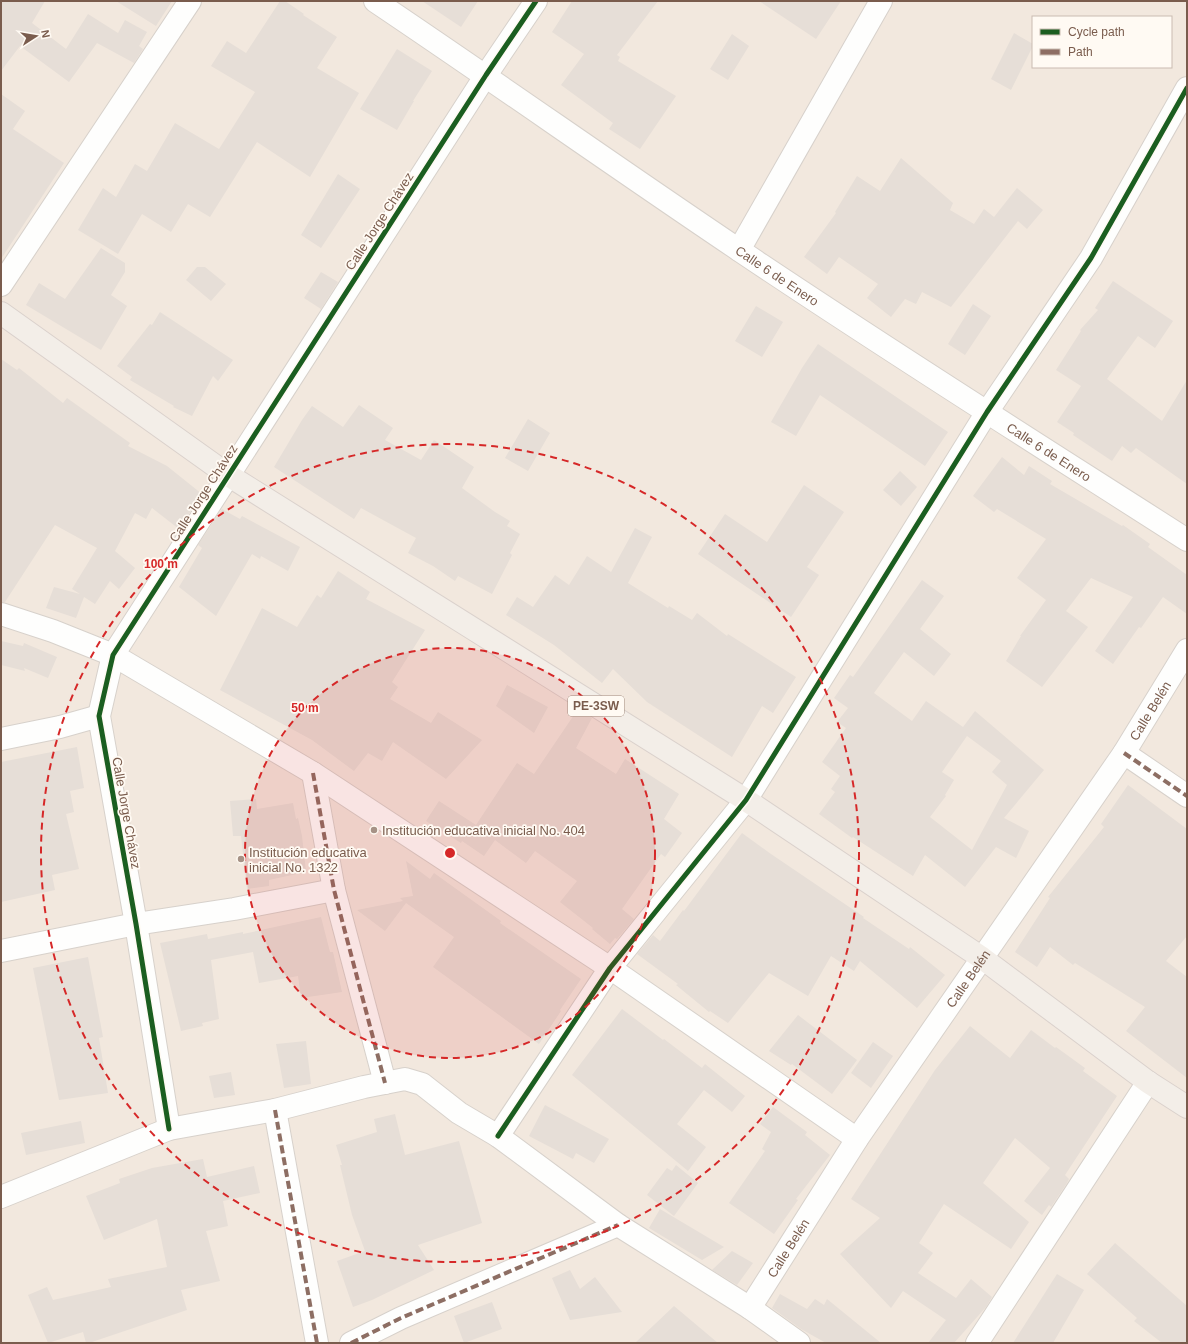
<svg xmlns="http://www.w3.org/2000/svg" width="1188" height="1344" viewBox="0 0 1188 1344" font-family="Helvetica,sans-serif">
	<style>
		.residential { fill: #f2e8de; fill-rule: evenodd }
		.building { fill: #e6ded7; fill-rule: evenodd }
		.lines { fill: none; stroke-linecap: round; stroke-linejoin: round }
		.minor-casing { stroke: #d7d1cb; stroke-width: 24 }
		.major-casing { stroke: #dad1cc; stroke-width: 24 }
		.minor { stroke: #fefefd; stroke-width: 22 }
		.major { stroke: #f3eee8; stroke-width: 22 }
		.quiet { stroke: #8d6e63; stroke-width: 4; stroke-dasharray: 8 4; stroke-linecap: butt }
		.cycleway-casing { stroke: #fffaf3; stroke-width: 8 }
		.cycleway { stroke: #1b5e20; stroke-width: 5 }
		.ring { fill: none; stroke: #d62828; stroke-width: 2; stroke-dasharray: 7 5 }
		.poi-dot { fill: #a69286; stroke: #fffaf3; stroke-width: 1.5 }
		.labels { text-anchor: middle; stroke-width: 3.5; stroke-linejoin: round; paint-order: stroke }
		.shield { fill: #fffaf3; stroke: #a28b7f; stroke-width: 1 }
		.shield-label { font-size: 12px; font-weight: bold; fill: #7a5c4d }
		.street-label { font-size: 13px; fill: #7a5c4d; stroke: #fffaf3 }
		.poi-label { font-size: 13px; fill: #7a5c4d; stroke: #fffaf3; text-anchor: start }
		.centre { fill: #d62828; stroke: #fffaf3; stroke-width: 2 }
		.ring-label { font-size: 12px; text-anchor: middle; font-weight: bold; fill: #d62828; stroke: #fffaf3; stroke-width: 3.5; stroke-linejoin: round; paint-order: stroke }
	</style>
	<rect width="100%" height="100%" fill="#f9f5f0"/>
	<!-- residential -->
	<path class="residential" d="M 1,1 L 1187,1 L 1187,1343 L 1,1343 ZM 1033,17 L 1171,17 L 1171,67 L 1033,67 Z"/>
	<!-- building -->
	<path class="building" d="M 1,1 L 45,1 L 32,23 L 66,49 L 88,14 L 118,33 L 125,20 L 147,32 L 139,46 L 143,49 L 134,63 L 97,43 L 69,82 L 20,46 L 1,71 Z
		M 116,1 L 172,1 L 156,26 Z
		M 280,1 L 285,1 L 304,14 L 303,15 L 337,37 L 317,68 L 359,93 L 310,177 L 257,142 L 210,217 L 188,204 L 171,232 L 142,214 L 118,254 L 78,230 L 103,188 L 116,197 L 135,164 L 147,171 L 175,123 L 219,149 L 255,92 L 211,66 L 227,41 L 246,53 Z
		M 422,1 L 478,1 L 461,27 Z
		M 572,1 L 658,1 L 617,55 L 620,57 L 618,61 L 676,96 L 640,149 L 609,129 L 613,123 L 561,85 L 584,54 L 552,32 Z
		M 759,1 L 841,1 L 816,39 Z
		M 1014,33 L 1033,44 L 1033,46 L 1011,90 L 991,79 Z
		M 732,34 L 749,46 L 728,80 L 710,69 Z
		M 397,49 L 432,71 L 413,101 L 414,101 L 397,130 L 360,109 Z
		M 1,94 L 25,111 L 13,129 L 64,163 L 1,259 Z
		M 901,158 L 953,203 L 950,210 L 974,224 L 984,209 L 994,217 L 1017,188 L 1043,210 L 1027,229 L 1018,221 L 951,307 L 922,292 L 916,304 L 905,299 L 891,317 L 867,298 L 878,284 L 839,257 L 827,274 L 804,257 L 836,213 L 835,212 L 857,176 L 880,191 Z
		M 338,174 L 360,189 L 321,248 L 301,235 Z
		M 101,248 L 125,263 L 125,272 L 111,295 L 127,306 L 101,350 L 26,305 L 39,283 L 65,299 Z
		M 197,267 L 205,267 L 226,284 L 211,301 L 186,280 Z
		M 321,272 L 338,282 L 321,309 L 304,298 Z
		M 1113,281 L 1173,321 L 1155,348 L 1138,336 L 1107,379 L 1162,421 L 1187,380 L 1187,484 L 1136,448 L 1131,453 L 1122,446 L 1112,461 L 1073,435 L 1074,433 L 1057,422 L 1081,386 L 1056,370 L 1081,331 L 1080,330 L 1098,310 L 1095,308 Z
		M 973,304 L 991,316 L 965,355 L 948,344 Z
		M 756,306 L 783,322 L 762,357 L 735,341 Z
		M 160,312 L 233,360 L 218,381 L 213,376 L 192,416 L 173,407 L 174,406 L 130,380 L 132,377 L 117,366 L 150,324 L 152,325 Z
		M 818,344 L 948,432 L 925,466 L 820,395 L 796,436 L 771,422 L 802,368 Z
		M 1,359 L 17,370 L 19,368 L 63,403 L 67,398 L 130,443 L 128,446 L 167,466 L 202,494 L 179,529 L 152,508 L 146,519 L 135,513 L 115,551 L 135,568 L 119,589 L 110,581 L 95,604 L 84,597 L 76,618 L 46,608 L 54,587 L 80,594 L 72,589 L 97,548 L 55,525 L 5,602 L 1,602 Z
		M 359,405 L 393,428 L 385,440 L 421,460 L 434,440 L 474,467 L 462,488 L 495,512 L 510,521 L 507,526 L 520,534 L 510,553 L 512,555 L 492,594 L 458,576 L 455,581 L 433,566 L 408,553 L 416,538 L 361,508 L 354,519 L 274,467 L 302,420 L 312,406 L 343,427 Z
		M 528,419 L 550,433 L 528,471 L 505,458 Z
		M 1002,457 L 1024,475 L 1029,466 L 1052,481 L 1050,484 L 1122,526 L 1123,525 L 1150,544 L 1148,547 L 1187,575 L 1187,614 L 1163,597 L 1141,628 L 1139,627 L 1113,664 L 1095,651 L 1133,597 L 1091,578 L 1066,611 L 1088,627 L 1042,687 L 1006,661 L 1021,636 L 1020,636 L 1046,600 L 1017,578 L 1046,539 L 997,509 L 994,512 L 973,496 Z
		M 900,471 L 917,487 L 901,506 L 883,490 Z
		M 804,485 L 844,512 L 807,567 L 819,575 L 791,617 L 698,554 L 725,514 L 767,542 Z
		M 222,509 L 240,519 L 242,516 L 300,547 L 288,571 L 261,556 L 260,559 L 252,554 L 216,616 L 179,587 L 202,548 L 198,545 Z
		M 635,528 L 652,537 L 628,583 L 668,608 L 669,606 L 692,620 L 697,613 L 727,636 L 728,634 L 796,677 L 773,713 L 762,706 L 732,757 L 647,702 L 613,669 L 602,683 L 554,645 L 506,615 L 517,597 L 533,607 L 555,575 L 569,585 L 587,556 L 611,572 Z
		M 338,571 L 370,592 L 366,599 L 425,630 L 392,682 L 398,687 L 390,699 L 431,723 L 438,712 L 482,740 L 446,779 L 393,742 L 382,761 L 368,753 L 354,771 L 312,740 L 220,690 L 262,608 L 297,627 L 317,595 L 321,598 Z
		M 922,580 L 944,596 L 920,629 L 951,654 L 934,676 L 904,652 L 874,693 L 912,721 L 926,701 L 963,727 L 975,711 L 1044,770 L 1004,818 L 1029,831 L 1016,858 L 996,847 L 965,887 L 925,855 L 913,876 L 853,837 L 852,838 L 819,814 L 835,792 L 831,789 L 840,776 L 822,762 L 846,728 L 837,722 L 848,708 L 834,698 L 850,675 L 853,677 ZM 967,736 L 1001,761 L 992,772 L 1007,785 L 972,850 L 930,817 L 946,796 L 945,795 L 954,780 L 942,772 Z
		M 1,641 L 23,646 L 24,643 L 57,657 L 48,678 L 24,668 L 25,671 L 1,665 Z
		M 507,685 L 548,707 L 534,733 L 496,706 Z
		M 578,709 L 592,718 L 576,748 L 616,774 L 625,759 L 679,794 L 664,819 L 682,833 L 665,857 L 661,854 L 622,909 L 634,919 L 617,939 L 615,938 L 610,944 L 592,929 L 593,928 L 560,902 L 577,881 L 535,851 L 526,863 L 495,840 L 484,856 L 462,841 L 461,843 L 426,821 L 439,801 L 476,825 L 517,763 L 534,774 Z
		M 77,747 L 84,788 L 70,791 L 74,812 L 66,814 L 79,869 L 52,875 L 55,890 L 1,902 L 1,762 Z
		M 1128,785 L 1187,829 L 1187,936 L 1166,961 L 1187,977 L 1187,1078 L 1126,1031 L 1145,1007 L 1075,963 L 1073,965 L 1050,947 L 1037,967 L 1015,952 L 1050,898 L 1048,897 L 1104,827 L 1101,824 Z
		M 256,799 L 257,809 L 293,803 L 296,819 L 298,818 L 302,836 L 306,872 L 269,880 L 269,886 L 247,889 L 241,836 L 233,836 L 230,801 Z
		M 742,833 L 771,854 L 864,917 L 863,918 L 909,949 L 910,947 L 945,975 L 917,1008 L 860,961 L 854,971 L 831,956 L 808,996 L 769,973 L 728,1023 L 710,1011 L 709,1012 L 676,985 L 678,984 L 637,954 L 653,935 L 660,941 L 683,910 L 684,911 Z
		M 406,861 L 430,879 L 434,873 L 501,921 L 500,923 L 581,979 L 560,1010 L 561,1011 L 539,1044 L 433,967 L 454,937 L 406,903 L 385,931 L 357,910 L 403,901 L 400,898 L 413,896 Z
		M 321,917 L 330,952 L 333,952 L 342,992 L 301,998 L 298,976 L 259,983 L 253,952 L 211,960 L 219,1019 L 202,1023 L 203,1026 L 181,1031 L 160,943 L 207,934 L 208,939 L 243,932 L 243,934 Z
		M 88,957 L 103,1037 L 99,1038 L 108,1093 L 59,1100 L 33,968 Z
		M 622,1009 L 663,1040 L 664,1039 L 702,1068 L 705,1064 L 745,1096 L 732,1112 L 704,1090 L 677,1124 L 706,1147 L 688,1171 L 572,1075 Z
		M 798,1015 L 857,1060 L 832,1094 L 792,1064 L 791,1065 L 769,1051 Z
		M 970,1026 L 1010,1058 L 1031,1030 L 1055,1048 L 1056,1047 L 1085,1068 L 1083,1071 L 1117,1096 L 1065,1175 L 1069,1179 L 1067,1183 L 1051,1207 L 1049,1205 L 1042,1215 L 1024,1201 L 1050,1168 L 1015,1138 L 983,1183 L 1029,1222 L 1011,1249 L 944,1204 L 919,1243 L 933,1253 L 918,1273 L 956,1298 L 971,1279 L 992,1297 L 986,1307 L 954,1343 L 928,1343 L 946,1320 L 903,1291 L 891,1308 L 840,1254 L 880,1218 L 851,1199 L 935,1070 Z
		M 306,1041 L 311,1084 L 284,1088 L 276,1044 Z
		M 873,1042 L 893,1056 L 871,1088 L 851,1073 Z
		M 231,1072 L 235,1095 L 214,1098 L 209,1076 Z
		M 545,1105 L 609,1139 L 594,1163 L 576,1153 L 573,1159 L 529,1136 Z
		M 773,1107 L 807,1132 L 805,1135 L 830,1155 L 796,1199 L 798,1200 L 774,1234 L 729,1203 L 765,1151 L 762,1149 L 771,1132 L 760,1124 Z
		M 395,1114 L 405,1155 L 459,1141 L 482,1223 L 418,1245 L 434,1270 L 372,1300 L 353,1307 L 337,1261 L 365,1251 L 352,1215 L 340,1165 L 342,1165 L 336,1145 L 377,1132 L 374,1119 Z
		M 81,1121 L 85,1143 L 26,1155 L 21,1133 Z
		M 203,1159 L 207,1177 L 254,1166 L 260,1193 L 223,1201 L 228,1226 L 206,1231 L 220,1281 L 181,1290 L 187,1310 L 89,1343 L 86,1343 L 83,1332 L 48,1343 L 28,1295 L 47,1287 L 53,1300 L 111,1287 L 108,1279 L 167,1267 L 157,1219 L 104,1240 L 86,1196 L 120,1183 L 119,1179 L 152,1168 Z
		M 676,1165 L 698,1183 L 674,1216 L 647,1195 L 667,1168 L 672,1171 Z
		M 660,1209 L 724,1247 L 702,1260 L 649,1228 Z
		M 1115,1243 L 1187,1306 L 1187,1343 L 1162,1343 L 1134,1321 L 1137,1318 L 1087,1274 Z
		M 732,1251 L 753,1263 L 737,1285 L 712,1270 Z
		M 570,1270 L 580,1289 L 595,1277 L 622,1312 L 570,1320 L 552,1278 Z
		M 1057,1274 L 1084,1290 L 1053,1343 L 1013,1343 Z
		M 780,1294 L 807,1309 L 815,1299 L 824,1305 L 827,1299 L 881,1343 L 826,1343 L 801,1329 L 772,1308 Z
		M 492,1302 L 502,1329 L 464,1343 L 454,1316 Z
		M 674,1306 L 718,1343 L 635,1343 Z"/>
	<g class="lines">
		<defs>
			<g id="minor">
				<path id="s1" d="M 375,1 C 497,83 617,168 739,250 C 886,349 1037,444 1187,540"/>
				<path d="M 739,250 L 881,1"/>
				<path d="M 1,285 L 190,1"/>
				<path d="M 1,614 L 53,631 L 113,655 L 313,773 L 610,968 L 857,1139"/>
				<path d="M 1,739 L 60,727 L 99,716"/>
				<path d="M 1124,753 L 1187,796"/>
				<path d="M 313,773 L 334,890 L 385,1083"/>
				<path d="M 1,951 L 136,924 L 234,909 L 334,890"/>
				<path d="M 275,1110 L 317,1343"/>
				<path d="M 169,1129 L 136,924 L 99,716 L 113,655 L 486,75 L 536,1"/>
				<path d="M 498,1136 L 610,968 L 746,800 L 987,412 L 1091,258 L 1187,88"/>
				<path d="M 1,1197 L 169,1129 L 275,1110 L 364,1087 L 405,1079 L 422,1084 L 459,1113 L 498,1136 L 618,1225 L 750,1308 L 799,1343"/>
				<path id="s2" d="M 750,1308 L 857,1139 L 1124,753 L 1187,650"/>
				<path d="M 351,1343 L 401,1318 L 618,1225"/>
				<path d="M 977,1343 L 1148,1082"/>
			</g>
			<path id="major" d="M 1,313 L 228,475 L 746,800 L 982,958 L 1148,1082 L 1187,1107"/>
		</defs>
		<!-- minor casing -->
		<use href="#minor" class="minor-casing"/>
		<!-- major casing -->
		<use href="#major" class="major-casing"/>
		<!-- minor -->
		<use href="#minor" class="minor"/>
		<!-- major -->
		<use href="#major" class="major"/>
		<!-- quiet -->
		<path class="quiet" d="M 1124,753 L 1187,796
			M 313,773 L 334,890 L 385,1083
			M 275,1110 L 317,1343
			M 351,1343 L 401,1318 L 618,1225"/>
		<defs>
			<path id="cycleway" d="M 169,1129 L 136,924 L 99,716 L 113,655 L 486,75 L 536,1
				M 498,1136 L 610,968 L 746,800 L 987,412 L 1091,258 L 1187,88"/>
		</defs>
		<!-- cycleway casing -->
		<use href="#cycleway" class="cycleway-casing"/>
		<!-- cycleway -->
		<use href="#cycleway" class="cycleway"/>
	</g>
	<!-- distance rings -->
	<circle cx="450" cy="853" r="205" fill="#d62828" fill-opacity=".12"/>
	<g class="ring">
		<circle cx="450" cy="853" r="205"/>
		<circle cx="450" cy="853" r="409"/>
	</g>
	<!-- markers -->
	<g class="poi-dot">
		<circle cx="374" cy="830" r="4"/>
		<circle cx="241" cy="859" r="4"/>
	</g>
	<g class="labels">
		<!-- shield labels -->
		<rect class="shield" x="568" y="696" width="56" height="20" rx="3"/>
		<g class="shield-label">
			<text x="596" y="710">PE-3SW</text>
		</g>
		<!-- street labels -->
		<g class="street-label">
			<text transform="translate(379 221) rotate(-57)" y="5">Calle Jorge Chávez</text>
			<text dy="5" stroke="none"><textPath href="#s1" startOffset="487">Calle 6 de Enero</textPath></text>
			<text dy="5" stroke="none"><textPath href="#s1" startOffset="811">Calle 6 de Enero</textPath></text>
			<text transform="translate(203 493) rotate(-57)" y="5">Calle Jorge Chávez</text>
			<text dy="5" stroke="none"><textPath href="#s2" startOffset="719">Calle Belén</textPath></text>
			<text transform="translate(127 813) rotate(80)" y="5">Calle Jorge Chávez</text>
			<text dy="5" stroke="none"><textPath href="#s2" startOffset="395">Calle Belén</textPath></text>
			<text dy="5" stroke="none"><textPath href="#s2" startOffset="71">Calle Belén</textPath></text>
		</g>
		<!-- poi labels -->
		<g class="poi-label">
			<text x="382" y="835">Institución educativa inicial No. 404</text>
			<text x="249" y="857">Institución educativa<tspan x="249" dy="15">inicial No. 1322</tspan></text>
		</g>
	</g>
	<circle cx="450" cy="853" r="6" class="centre"/>
	<g class="ring-label">
		<text x="161" y="568">100 m</text>
		<text x="305" y="712">50 m</text>
	</g>
	<!-- border -->
	<rect width="1188" height="1344" fill="none" stroke="#7a5c4d" stroke-width="4"/>
	<!-- legend -->
	<rect x="1032" y="16" width="140" height="52" fill="#fffaf3" stroke="#cabbb1"/>
	<rect x="1040" y="29" width="20" height="6" fill="#1b5e20" stroke="#cabbb1"/>
	<text x="1068" y="36" font-size="12" fill="#7a5c4d">Cycle path</text>
	<rect x="1040" y="49" width="20" height="6" fill="#8d6e63" stroke="#cabbb1"/>
	<text x="1068" y="56" font-size="12" fill="#7a5c4d">Path</text>
	<!-- north arrow -->
	<g transform="translate(36 36) rotate(78)" stroke="#fffaf3" stroke-width="3" paint-order="stroke">
	<path d="M0-3L7 15L0 10L-7 15Z" fill="#7a5c4d"/>
	<text y="-6" font-size="11" font-weight="bold" text-anchor="middle" fill="#7a5c4d">N</text>
	</g>
</svg>
